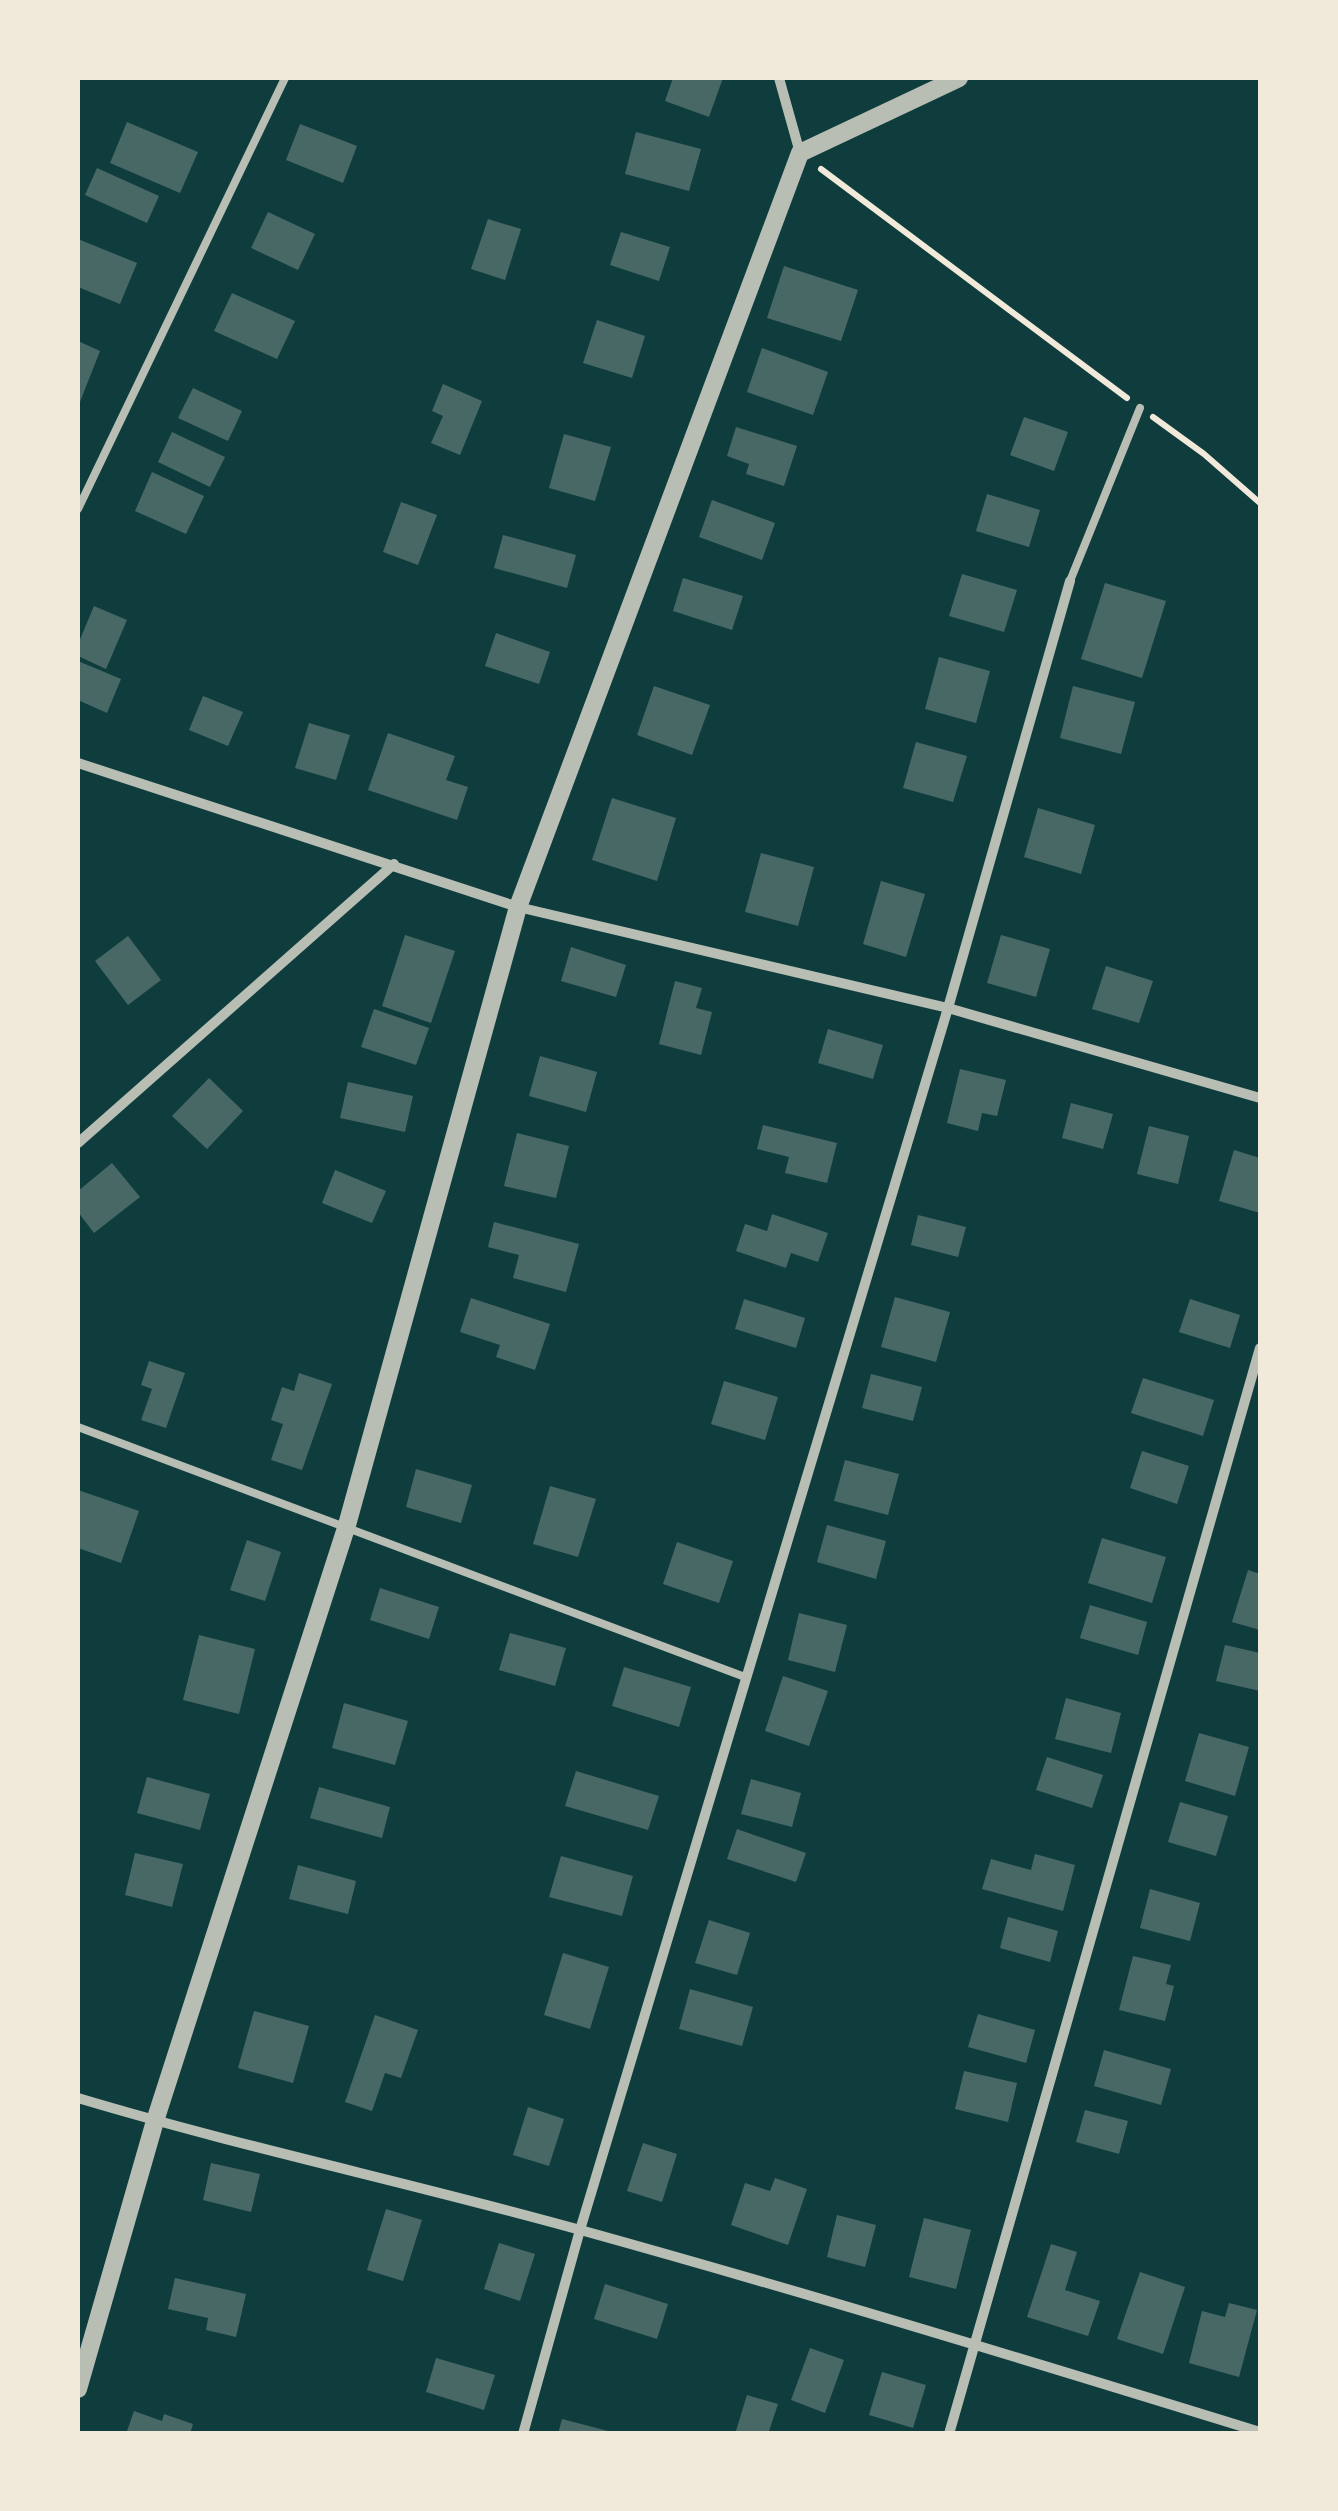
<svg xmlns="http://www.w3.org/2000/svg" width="1338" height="2511" viewBox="0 0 1338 2511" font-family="'Source Serif 4',serif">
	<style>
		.building { fill: #486865 }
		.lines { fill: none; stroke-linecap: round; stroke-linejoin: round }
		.path { stroke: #f1e9da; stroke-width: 6 }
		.service { stroke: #b8beb3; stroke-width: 8 }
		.minor { stroke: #b8beb3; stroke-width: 10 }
		.tertiary { stroke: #b8beb3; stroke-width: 18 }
	</style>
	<rect width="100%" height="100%" fill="#0f3d3e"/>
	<!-- building -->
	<path class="building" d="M 673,78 L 723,78 L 709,117 L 665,101 Z
		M 127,122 L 198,152 L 180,193 L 110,163 Z
		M 300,124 L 357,146 L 343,183 L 286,160 Z
		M 636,132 L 701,149 L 689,191 L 625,174 Z
		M 97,168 L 159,196 L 147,223 L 85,195 Z
		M 268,212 L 315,234 L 298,270 L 251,248 Z
		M 488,219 L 521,229 L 505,280 L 471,269 Z
		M 621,232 L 670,247 L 659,281 L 610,265 Z
		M 78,239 L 137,263 L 120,304 L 78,287 Z
		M 784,266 L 858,290 L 841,341 L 767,318 Z
		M 232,293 L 295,321 L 277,359 L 214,331 Z
		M 597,320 L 645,336 L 632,378 L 583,363 Z
		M 78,341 L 100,351 L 78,407 Z
		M 762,348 L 828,372 L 813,415 L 747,392 Z
		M 443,384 L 482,401 L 460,455 L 431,443 L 443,416 L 432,411 Z
		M 193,388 L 242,411 L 228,441 L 178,418 Z
		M 1024,417 L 1068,432 L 1054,471 L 1010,455 Z
		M 736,427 L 797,446 L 784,486 L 746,474 L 749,464 L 727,456 Z
		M 172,432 L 225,457 L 210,487 L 158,462 Z
		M 564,434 L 611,447 L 595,501 L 549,488 Z
		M 152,472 L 204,496 L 186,534 L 135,511 Z
		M 987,494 L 1040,510 L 1029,547 L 976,531 Z
		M 712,500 L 775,523 L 762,560 L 699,537 Z
		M 401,502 L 437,515 L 418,565 L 383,552 Z
		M 503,535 L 576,555 L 567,588 L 494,568 Z
		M 962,574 L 1017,590 L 1004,632 L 949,616 Z
		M 683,578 L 743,596 L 732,630 L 673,611 Z
		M 1105,583 L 1166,601 L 1142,678 L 1081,659 Z
		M 94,606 L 127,620 L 106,669 L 78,656 L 78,644 Z
		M 496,633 L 550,652 L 539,684 L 485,666 Z
		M 939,657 L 990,671 L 976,723 L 925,709 Z
		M 78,661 L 121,679 L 107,713 L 78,700 Z
		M 654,686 L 710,705 L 692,755 L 637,735 Z
		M 1073,686 L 1135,702 L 1121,754 L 1060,738 Z
		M 203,696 L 243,712 L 228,746 L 189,730 Z
		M 309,723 L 350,735 L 336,780 L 295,768 Z
		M 388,733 L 455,756 L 446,780 L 468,787 L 457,820 L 368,790 Z
		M 916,742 L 967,756 L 953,802 L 903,788 Z
		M 612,798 L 676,818 L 657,881 L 592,860 Z
		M 1038,808 L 1095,825 L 1081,874 L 1024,857 Z
		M 761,853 L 814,867 L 798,926 L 745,912 Z
		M 881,881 L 925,894 L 906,957 L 863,944 Z
		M 405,935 L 455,951 L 431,1023 L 382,1006 Z
		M 1001,935 L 1050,949 L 1036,997 L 987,983 Z
		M 128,936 L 161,980 L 128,1005 L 95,961 Z
		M 571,947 L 626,965 L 616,997 L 561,981 Z
		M 1106,966 L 1153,981 L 1139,1023 L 1092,1009 Z
		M 675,981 L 702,988 L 696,1008 L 712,1012 L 701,1055 L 659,1044 Z
		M 374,1009 L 429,1028 L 416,1065 L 361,1047 Z
		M 828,1029 L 883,1045 L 873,1079 L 818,1063 Z
		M 540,1056 L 597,1072 L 586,1112 L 529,1096 Z
		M 960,1069 L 1006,1080 L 997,1116 L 982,1113 L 978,1131 L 947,1123 Z
		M 209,1078 L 243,1111 L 207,1149 L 172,1116 Z
		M 348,1082 L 413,1096 L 405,1132 L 340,1118 Z
		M 1071,1103 L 1113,1114 L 1103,1149 L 1062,1138 Z
		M 763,1125 L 837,1143 L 827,1183 L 785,1173 L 789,1157 L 757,1149 Z
		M 1149,1126 L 1189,1136 L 1178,1184 L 1137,1174 Z
		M 517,1133 L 569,1146 L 556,1198 L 504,1186 Z
		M 1234,1150 L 1260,1158 L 1260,1213 L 1219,1201 Z
		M 112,1163 L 140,1197 L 94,1233 L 78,1212 L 78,1191 Z
		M 335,1170 L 386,1191 L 372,1223 L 322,1203 Z
		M 772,1214 L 828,1233 L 818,1262 L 791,1253 L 786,1268 L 736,1251 L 745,1224 L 767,1231 Z
		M 918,1215 L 966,1227 L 958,1257 L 911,1245 Z
		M 494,1222 L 579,1244 L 566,1292 L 513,1278 L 519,1255 L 488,1247 Z
		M 895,1297 L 950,1312 L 936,1362 L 881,1347 Z
		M 471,1298 L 550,1324 L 535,1370 L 496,1357 L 500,1345 L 460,1332 Z
		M 744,1299 L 805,1318 L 796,1348 L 735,1329 Z
		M 1190,1299 L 1240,1315 L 1230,1348 L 1179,1332 Z
		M 149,1361 L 185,1373 L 166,1428 L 141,1420 L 152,1389 L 141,1385 Z
		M 299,1373 L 332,1384 L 302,1470 L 271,1460 L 283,1424 L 271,1420 L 282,1387 L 294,1391 Z
		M 871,1374 L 922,1387 L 913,1421 L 862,1408 Z
		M 1143,1378 L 1214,1400 L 1203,1436 L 1131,1413 Z
		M 724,1381 L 778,1397 L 765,1440 L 711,1424 Z
		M 1142,1451 L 1189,1466 L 1177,1504 L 1130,1488 Z
		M 845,1460 L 899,1474 L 888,1515 L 834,1501 Z
		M 416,1469 L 472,1485 L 461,1523 L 406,1507 Z
		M 550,1486 L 596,1499 L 578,1557 L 533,1544 Z
		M 78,1490 L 139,1511 L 121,1563 L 78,1548 Z
		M 827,1525 L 886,1541 L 876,1579 L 817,1562 Z
		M 1102,1538 L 1166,1557 L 1152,1603 L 1088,1583 Z
		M 247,1540 L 281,1552 L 265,1601 L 230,1590 Z
		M 677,1542 L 733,1561 L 719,1603 L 663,1584 Z
		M 1248,1570 L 1260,1574 L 1260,1630 L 1232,1622 Z
		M 380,1588 L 439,1607 L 429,1639 L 370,1620 Z
		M 1090,1605 L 1147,1622 L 1138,1655 L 1080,1638 Z
		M 799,1613 L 847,1625 L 835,1672 L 788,1660 Z
		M 510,1633 L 566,1648 L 555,1686 L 499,1670 Z
		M 199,1635 L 255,1649 L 239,1714 L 183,1700 Z
		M 1225,1645 L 1260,1653 L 1260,1691 L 1216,1681 Z
		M 624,1667 L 691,1687 L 679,1727 L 612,1706 Z
		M 783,1676 L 828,1691 L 809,1746 L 765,1731 Z
		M 1066,1698 L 1121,1713 L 1111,1753 L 1055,1739 Z
		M 344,1703 L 408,1721 L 395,1765 L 332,1748 Z
		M 1199,1733 L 1249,1747 L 1235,1796 L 1185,1781 Z
		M 1047,1757 L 1103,1775 L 1092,1808 L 1036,1790 Z
		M 576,1771 L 659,1796 L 648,1830 L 565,1806 Z
		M 147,1777 L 210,1794 L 200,1830 L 137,1813 Z
		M 751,1779 L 801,1793 L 792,1827 L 741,1814 Z
		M 319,1787 L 390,1807 L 382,1838 L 310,1818 Z
		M 1180,1802 L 1228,1816 L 1216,1856 L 1168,1842 Z
		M 737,1829 L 806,1853 L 796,1882 L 727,1859 Z
		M 135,1853 L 183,1864 L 172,1907 L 125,1895 Z
		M 1035,1854 L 1075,1865 L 1063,1911 L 982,1889 L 991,1859 L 1031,1870 Z
		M 561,1856 L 633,1876 L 622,1916 L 549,1897 Z
		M 298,1865 L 356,1881 L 348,1914 L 289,1899 Z
		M 1150,1889 L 1200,1903 L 1190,1941 L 1140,1928 Z
		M 1008,1917 L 1058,1931 L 1050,1962 L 1000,1948 Z
		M 709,1920 L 750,1933 L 737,1975 L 695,1963 Z
		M 563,1953 L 609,1967 L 590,2029 L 544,2015 Z
		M 1133,1956 L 1171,1965 L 1166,1984 L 1174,1986 L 1165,2021 L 1119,2010 Z
		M 690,1989 L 753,2007 L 742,2046 L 679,2029 Z
		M 254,2011 L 309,2026 L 293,2083 L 238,2068 Z
		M 978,2014 L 1035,2030 L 1026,2063 L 968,2047 Z
		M 375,2015 L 418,2030 L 401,2078 L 385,2073 L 372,2111 L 345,2102 Z
		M 1104,2050 L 1171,2069 L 1161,2105 L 1094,2086 Z
		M 964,2071 L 1017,2083 L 1008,2122 L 955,2109 Z
		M 528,2107 L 564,2119 L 549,2166 L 513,2155 Z
		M 1085,2110 L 1128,2121 L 1119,2154 L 1076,2142 Z
		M 643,2143 L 677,2154 L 662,2202 L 627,2191 Z
		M 211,2163 L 260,2174 L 251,2212 L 203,2200 Z
		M 775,2178 L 807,2189 L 788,2245 L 731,2225 L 745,2183 L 770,2191 Z
		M 386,2209 L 422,2220 L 403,2281 L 367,2270 Z
		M 837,2215 L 876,2225 L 865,2267 L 827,2257 Z
		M 924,2218 L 971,2230 L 956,2289 L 909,2277 Z
		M 499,2243 L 535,2254 L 520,2301 L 484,2289 Z
		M 1051,2244 L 1077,2252 L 1065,2290 L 1100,2301 L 1088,2336 L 1027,2317 Z
		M 1140,2272 L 1185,2287 L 1163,2354 L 1117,2339 Z
		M 175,2278 L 246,2294 L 236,2337 L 206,2330 L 208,2318 L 168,2309 Z
		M 605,2284 L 668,2304 L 657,2339 L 594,2319 Z
		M 1229,2303 L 1257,2310 L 1239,2377 L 1189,2363 L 1202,2311 L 1225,2317 Z
		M 810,2348 L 844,2360 L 825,2413 L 791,2400 Z
		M 436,2358 L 495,2375 L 484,2410 L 426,2392 Z
		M 882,2372 L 926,2385 L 913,2428 L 869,2415 Z
		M 747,2395 L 778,2404 L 768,2434 L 735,2434 Z
		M 134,2411 L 162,2421 L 164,2414 L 193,2424 L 190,2434 L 126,2434 Z
		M 562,2419 L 612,2432 L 611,2434 L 558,2434 Z"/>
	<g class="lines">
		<!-- path -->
		<path class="path" d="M 821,169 L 1127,398
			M 1153,417 L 1204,454 L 1260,503"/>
		<!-- service -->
		<path class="service" d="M 78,509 L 285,78
			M 1070,581 L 1140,408
			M 78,1427 L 745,1677"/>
		<!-- minor -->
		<path class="minor" d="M 779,78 L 800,153
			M 78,763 L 518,907 L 948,1008 L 1260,1098
			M 78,1143 L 394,864
			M 78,2098 C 245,2148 416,2184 584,2231 C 811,2294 1036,2363 1260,2432
			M 523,2434 L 580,2230 L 948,1008 L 1070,581
			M 949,2434 L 1260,1348"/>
		<!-- tertiary -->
		<path class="tertiary" d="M 78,2389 L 155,2121 L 347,1525 L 518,907 L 800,153 L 959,78"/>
	</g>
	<!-- border -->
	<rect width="1338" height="2511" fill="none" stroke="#f1e9da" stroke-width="160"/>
</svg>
